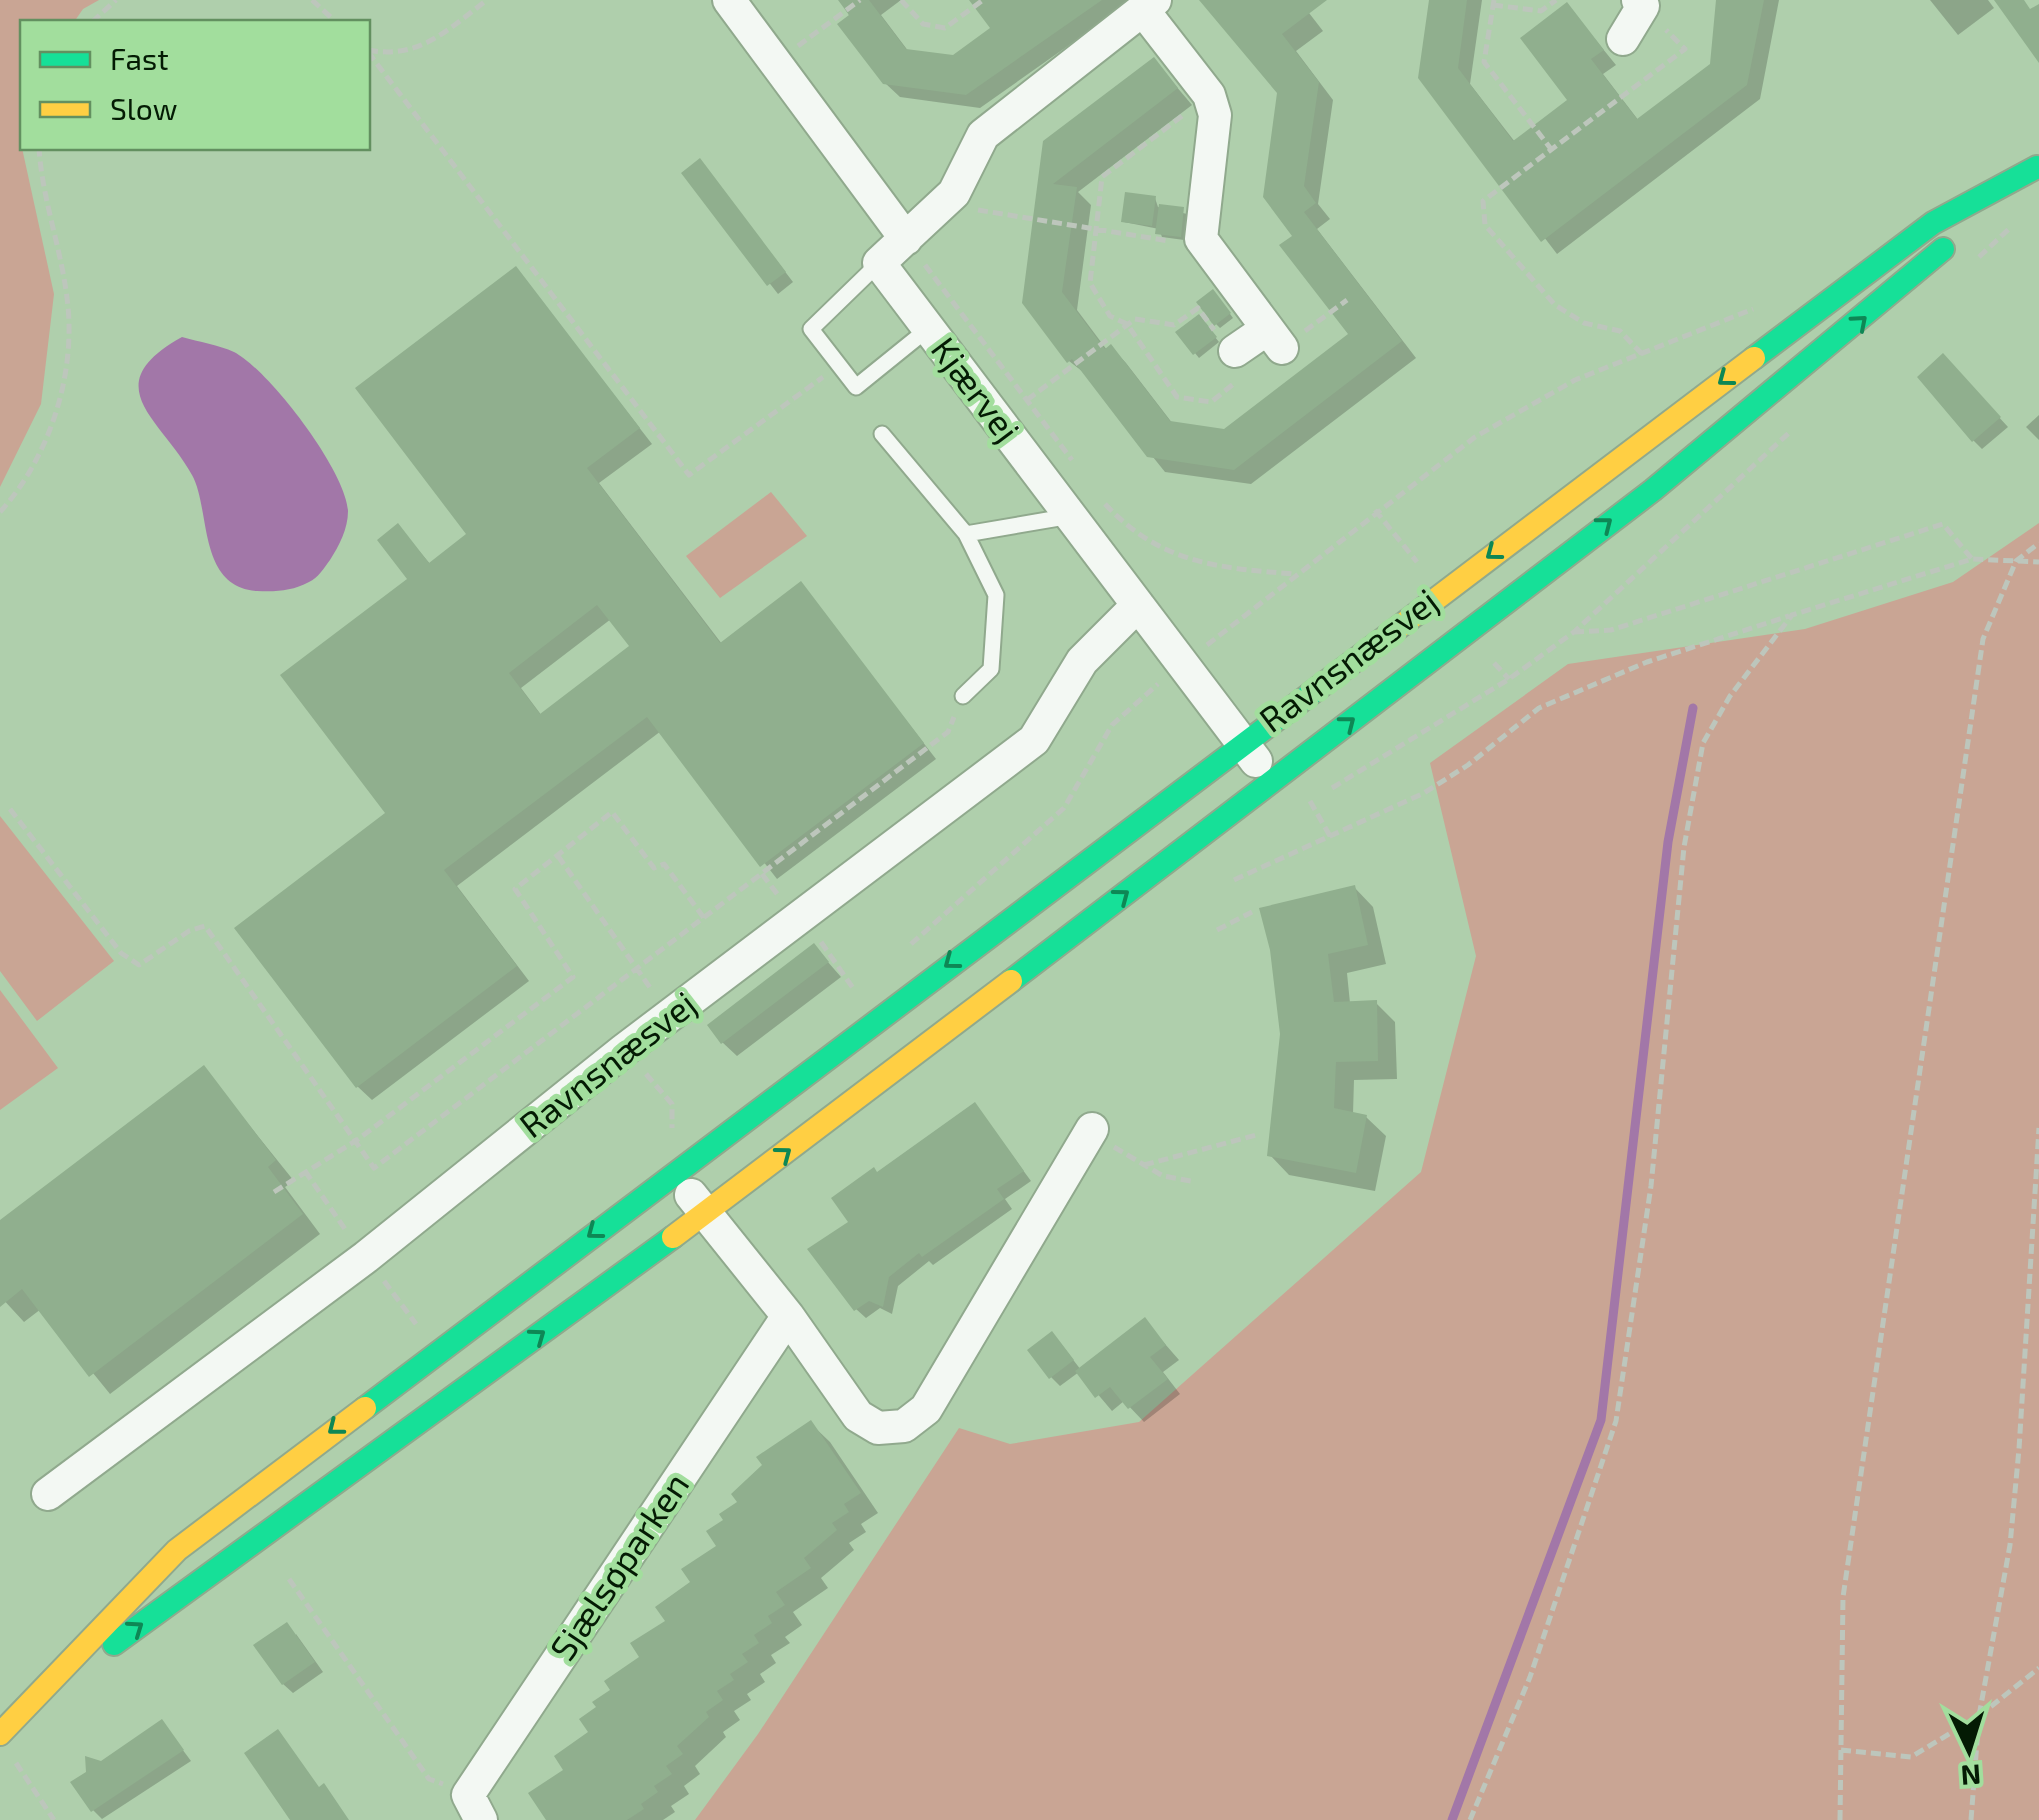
<svg xmlns="http://www.w3.org/2000/svg" width="2039" height="1820" viewBox="0 0 2039 1820" font-family="'Exo 2',sans-serif">
	<style>
		.green { fill: #c9a594 }
		.water { fill: #a277a8 }
		.shadow { fill: #0003; fill-rule: evenodd }
		.lines { fill: none; stroke-linecap: round; stroke-linejoin: round }
		.stream { stroke: #a277a8; stroke-width: 9 }
		.building { fill: #90af8e; fill-rule: evenodd }
		.lane-casing { stroke: #90a98d; stroke-width: 19 }
		.street-casing { stroke: #90a98d; stroke-width: 36 }
		.fast-casing { stroke: #90a98d; stroke-width: 26 }
		.slow-casing { stroke: #90a98d; stroke-width: 26 }
		.path { stroke: #bdc6bc; stroke-width: 5; stroke-dasharray: 10 5; stroke-linecap: butt }
		.lane { stroke: #f3f8f3; stroke-width: 15 }
		.street { stroke: #f3f8f3; stroke-width: 32 }
		.fast { stroke: #16e098; stroke-width: 22 }
		.slow { stroke: #ffcf43; stroke-width: 22 }
		.oneway { stroke: #0e8755 }
		.labels { text-anchor: middle; stroke-width: 10; stroke-linejoin: round; paint-order: stroke }
		.street-label { font-size: 35px; fill: #041b04; stroke: #a2de9d }
	</style>
	<rect width="100%" height="100%" fill="#afcfac"/>
	<!-- green -->
	<path class="green" d="M 0,0 L 99,0 L 83,9 L 74,22 L 22,22 L 22,148 L 54,294 L 41,404 L 0,487 Z
		M 771,492 L 807,536 L 720,598 L 686,556 Z
		M 2039,523 L 2039,1820 L 695,1820 L 758,1734 L 959,1428 L 1010,1444 L 1139,1422 L 1421,1172 L 1476,956 L 1430,763 L 1568,664 L 1805,629 L 1953,582 Z
		M 0,816 L 114,961 L 37,1021 L 0,971 Z
		M 0,990 L 58,1068 L 0,1110 Z"/>
	<!-- water -->
	<path class="water" d="M 182,337 C 199,342 219,345 234,352 C 269,370 346,471 348,511 C 348,529 339,546 330,560 C 324,568 318,578 309,582 C 292,591 276,592 257,591 C 197,587 211,509 192,475 C 162,419 94,386 182,337 Z"/>
	<!-- shadow -->
	<path class="shadow" d="M 841,0 L 901,0 L 881,15 L 909,52 L 954,58 L 993,28 L 972,0 L 1133,0 L 980,108 L 900,97 L 885,83 Z
		M 1202,0 L 1299,0 L 1323,31 L 1296,51 L 1333,100 L 1318,204 L 1330,219 L 1317,229 L 1416,358 L 1251,484 L 1165,472 L 1087,375 L 1069,361 L 1046,143 L 1154,60 L 1192,105 L 1078,192 L 1091,205 L 1077,310 L 1107,350 L 1111,347 L 1126,363 L 1173,424 L 1224,431 L 1351,335 L 1295,236 L 1280,93 Z
		M 1431,0 L 1482,0 L 1470,84 L 1515,142 L 1571,100 L 1567,5 L 1616,65 L 1603,74 L 1639,121 L 1712,66 L 1719,0 L 1779,0 L 1760,99 L 1557,254 L 1421,77 Z
		M 1930,0 L 1988,0 L 1994,8 L 1958,35 Z
		M 708,171 L 793,282 L 778,294 L 684,173 Z
		M 1155,198 L 1158,207 L 1187,214 L 1184,240 L 1162,237 L 1159,229 L 1124,222 Z
		M 516,269 L 652,444 L 599,483 L 722,644 L 801,585 L 936,759 L 777,879 L 661,731 L 457,886 L 529,981 L 372,1100 L 357,1086 L 411,579 L 398,526 L 431,565 L 470,535 ZM 611,619 L 632,647 L 542,716 L 521,688 Z
		M 1217,296 L 1233,318 L 1220,328 L 1216,324 Z
		M 1202,321 L 1219,342 L 1199,358 L 1178,332 Z
		M 1952,366 L 2008,427 L 1982,449 L 1973,440 Z
		M 2039,415 L 2039,440 L 2026,427 Z
		M 1354,887 L 1373,907 L 1386,964 L 1347,973 L 1350,1003 L 1376,1003 L 1395,1022 L 1397,1079 L 1354,1080 L 1353,1114 L 1366,1117 L 1386,1136 L 1375,1191 L 1289,1175 L 1270,1155 L 1282,1034 Z
		M 814,946 L 841,977 L 737,1056 L 722,1042 Z
		M 204,1069 L 294,1181 L 285,1187 L 320,1234 L 110,1394 L 41,1309 L 24,1322 L 0,1296 L 0,1224 Z
		M 975,1105 L 1031,1181 L 1005,1199 L 1012,1209 L 933,1265 L 929,1261 L 898,1286 L 892,1314 L 880,1308 L 866,1318 L 856,1309 L 851,1222 L 878,1175 Z
		M 1145,1321 L 1179,1360 L 1163,1372 L 1180,1394 L 1144,1422 L 1124,1401 L 1112,1411 L 1079,1372 L 1060,1386 L 1051,1377 L 1061,1344 L 1081,1370 Z
		M 810,1423 L 830,1442 L 878,1513 L 861,1524 L 866,1532 L 849,1543 L 854,1550 L 821,1578 L 828,1588 L 793,1612 L 802,1625 L 785,1637 L 790,1643 L 771,1655 L 776,1663 L 760,1674 L 765,1682 L 747,1694 L 751,1700 L 734,1711 L 740,1720 L 723,1732 L 726,1737 L 695,1766 L 700,1774 L 684,1786 L 689,1794 L 671,1806 L 675,1812 L 663,1820 L 549,1820 L 614,1691 L 642,1658 L 720,1547 L 726,1520 Z
		M 296,1634 L 323,1672 L 293,1693 L 283,1684 Z
		M 162,1722 L 191,1761 L 102,1819 L 93,1810 L 101,1764 Z"/>
	<g class="lines">
		<!-- stream -->
		<path class="stream" d="M 1452,1820 L 1601,1420 L 1668,842 L 1693,708"/>
	</g>
	<!-- building -->
	<path class="building" d="M 838,0 L 869,0 L 906,49 L 953,55 L 990,28 L 969,0 L 1102,0 L 966,95 L 883,84 L 837,24 L 849,15 Z
		M 1199,0 L 1327,0 L 1282,34 L 1319,82 L 1304,186 L 1316,203 L 1304,212 L 1402,341 L 1234,470 L 1147,457 L 1072,359 L 1067,363 L 1022,303 L 1043,141 L 1154,57 L 1178,88 L 1053,184 L 1077,187 L 1062,292 L 1105,349 L 1111,344 L 1170,421 L 1224,429 L 1348,334 L 1279,245 L 1292,236 L 1263,197 L 1277,93 Z
		M 1429,0 L 1467,0 L 1458,68 L 1513,141 L 1567,100 L 1520,38 L 1567,2 L 1604,50 L 1591,59 L 1637,119 L 1710,64 L 1716,0 L 1764,0 L 1747,85 L 1541,242 L 1418,78 Z
		M 1994,0 L 2024,0 L 2030,9 L 2039,4 L 2039,63 Z
		M 700,158 L 786,272 L 767,286 L 681,173 Z
		M 1125,192 L 1156,196 L 1152,226 L 1121,222 Z
		M 1159,204 L 1184,207 L 1181,237 L 1155,234 Z
		M 516,266 L 640,428 L 587,468 L 720,643 L 801,581 L 924,743 L 760,867 L 647,717 L 444,870 L 517,966 L 356,1088 L 234,928 L 385,813 L 280,675 L 407,579 L 377,540 L 398,523 L 429,563 L 466,534 L 355,388 ZM 597,605 L 629,646 L 540,714 L 509,673 Z
		M 1213,289 L 1231,313 L 1214,326 L 1196,302 Z
		M 1199,314 L 1217,337 L 1193,355 L 1175,332 Z
		M 1943,353 L 2001,417 L 1972,442 L 1917,377 Z
		M 1355,885 L 1368,945 L 1328,954 L 1334,1002 L 1377,1000 L 1378,1061 L 1336,1062 L 1334,1108 L 1367,1115 L 1356,1173 L 1267,1156 L 1280,1034 L 1270,950 L 1259,908 Z
		M 814,943 L 829,962 L 721,1044 L 707,1025 Z
		M 204,1065 L 276,1160 L 268,1167 L 303,1214 L 89,1377 L 22,1289 L 0,1307 L 0,1220 Z
		M 975,1102 L 1024,1171 L 997,1189 L 1004,1199 L 922,1257 L 919,1253 L 889,1277 L 883,1307 L 869,1301 L 854,1311 L 807,1249 L 848,1222 L 831,1198 L 874,1167 L 877,1172 Z
		M 1145,1317 L 1166,1345 L 1150,1357 L 1168,1379 L 1128,1409 L 1110,1387 L 1095,1398 L 1075,1371 Z
		M 1052,1331 L 1074,1360 L 1049,1379 L 1027,1350 Z
		M 811,1420 L 861,1493 L 844,1504 L 849,1512 L 832,1523 L 837,1530 L 804,1558 L 811,1568 L 776,1592 L 785,1605 L 768,1616 L 772,1623 L 754,1635 L 759,1643 L 742,1654 L 748,1662 L 730,1674 L 734,1680 L 717,1691 L 723,1700 L 706,1712 L 709,1717 L 677,1746 L 683,1754 L 666,1766 L 672,1774 L 654,1786 L 658,1792 L 641,1804 L 644,1809 L 627,1820 L 546,1820 L 528,1793 L 563,1770 L 554,1756 L 588,1732 L 579,1719 L 596,1707 L 592,1702 L 610,1690 L 604,1681 L 639,1657 L 630,1643 L 665,1621 L 655,1607 L 690,1582 L 681,1569 L 716,1546 L 706,1531 L 723,1520 L 719,1514 L 737,1502 L 731,1494 L 762,1465 L 756,1457 Z
		M 287,1622 L 315,1662 L 282,1685 L 253,1645 Z
		M 162,1719 L 184,1750 L 91,1812 L 70,1782 L 86,1772 L 85,1756 L 101,1761 Z
		M 278,1729 L 319,1787 L 324,1783 L 349,1820 L 290,1820 L 244,1753 Z"/>
	<g class="lines">
		<defs>
			<path id="lane" d="M 879,263 L 811,329 L 856,387 L 929,328
				M 882,434 L 966,534 L 996,595 L 991,669 L 963,696
				M 966,534 L 1071,516"/>
			<path id="street" d="M 729,0 L 906,239
				M 1155,0 L 983,135 L 954,193 L 879,263 L 1256,761
				M 1143,10 L 1209,95 L 1215,115 L 1201,239 L 1282,348
				M 1623,39 L 1643,6 L 1638,0
				M 1235,351 L 1267,329
				M 691,1195 L 788,1316 L 858,1416 L 878,1428 L 904,1426 L 926,1409 L 1092,1129
				M 48,1494 L 366,1257 L 624,1050 L 1034,740 L 1082,661 L 1138,605
				M 481,1820 L 468,1795 L 788,1316"/>
			<path id="fast" d="M 1754,358 L 1933,223 L 2037,167
				M 1011,981 L 1653,490 L 1943,249
				M 365,1408 L 1378,643
				M 114,1644 L 673,1237"/>
			<path id="slow" d="M 1378,643 L 1754,358
				M 673,1237 L 1011,981
				M 0,1734 L 177,1550 L 365,1408"/>
		</defs>
		<!-- lane casing -->
		<use href="#lane" class="lane-casing"/>
		<!-- street casing -->
		<use href="#street" class="street-casing"/>
		<!-- fast casing -->
		<use href="#fast" class="fast-casing"/>
		<!-- slow casing -->
		<use href="#slow" class="slow-casing"/>
		<!-- path -->
		<path class="path" d="M 312,0 L 336,22
			M 901,0 L 923,24 L 945,28 L 983,0
			M 1494,0 L 1484,62 L 1551,149
			M 1493,5 L 1541,11 L 1556,0
			M 92,22 L 116,0
			M 798,46 L 860,0
			M 368,50 C 419,60 447,30 487,0
			M 368,52 L 689,475 L 823,377
			M 1182,116 L 1102,177 L 1090,283 L 1110,316 L 1127,324 L 1177,397 L 1211,402 L 1236,382
			M 978,210 L 1169,241
			M 1979,257 L 2011,227
			M 925,265 L 1072,460
			M 1305,331 L 1347,300
			M 1642,354 L 1620,331 L 1584,323 L 1555,305 L 1485,225 L 1483,201 L 1685,49 L 1666,30
			M 1027,400 L 1135,319 L 1174,325 L 1198,308 L 1214,330
			M 1105,504 C 1161,564 1218,568 1295,574
			M 1375,510 L 1417,562
			M 0,512 C 50,457 77,372 67,298 C 61,248 42,198 39,148
			M 1574,632 L 1611,630 L 1943,524 L 1972,559
			M 1207,645 L 1475,437 L 1575,380 L 1753,309
			M 1494,663 L 1509,679
			M 1332,788 L 1509,679 L 1574,632 L 1791,431
			M 1310,801 L 1330,836
			M 10,809 L 121,953 L 139,965 L 189,931 L 205,926 L 374,1168 L 948,732 L 954,717
			M 558,856 L 651,989
			M 762,874 L 778,895
			M 1234,880 L 1424,793 L 1468,765 L 1539,708 L 1647,662 L 1789,616
			M 1217,930 L 1252,912
			M 821,942 L 855,991
			M 911,944 L 1064,808 L 1112,725 L 1158,684
			M 646,1074 L 672,1104 L 672,1128
			M 1114,1147 L 1163,1176 L 1191,1181
			M 1144,1165 L 1260,1134
			M 305,1171 L 347,1232
			M 274,1192 L 357,1140 L 573,977 L 515,889 L 612,812 L 654,868 L 664,864 L 704,918
			M 384,1281 L 416,1324
			M 289,1579 L 429,1779 L 443,1784
			M 1841,1750 L 1911,1757 L 1979,1716 L 2039,1668
			M 16,1763 L 54,1820
			M 1470,1820 L 1530,1677 L 1616,1421 L 1651,1186 L 1684,847 L 1703,743 L 1730,696 L 1792,615 L 1972,559 L 2039,562
			M 1840,1820 L 1843,1597 L 1983,639 L 2016,561 L 2039,543
			M 1971,1820 L 1979,1716 L 2010,1545 L 2019,1449 L 2039,1128"/>
		<!-- lane -->
		<use href="#lane" class="lane"/>
		<!-- street -->
		<use href="#street" class="street"/>
		<!-- fast -->
		<use href="#fast" class="fast"/>
		<!-- slow -->
		<use href="#slow" class="slow"/>
	</g>
	<!-- one-way arrows -->
	<defs><path id="oneway-chevron" d="M-2-3.5L2.5 0L-2 3.5" fill="none" stroke-width="1.6" stroke-linecap="round" stroke-linejoin="round" transform="scale(2.5)"/></defs>
	<g class="oneway">
		<use href="#oneway-chevron" transform="translate(1860 322) rotate(-41)"/>
		<use href="#oneway-chevron" transform="translate(1725 379) rotate(143)"/>
		<use href="#oneway-chevron" transform="translate(1605 524) rotate(-38)"/>
		<use href="#oneway-chevron" transform="translate(1493 553) rotate(143)"/>
		<use href="#oneway-chevron" transform="translate(1348 723) rotate(-38)"/>
		<use href="#oneway-chevron" transform="translate(1122 896) rotate(-37)"/>
		<use href="#oneway-chevron" transform="translate(951 962) rotate(143)"/>
		<use href="#oneway-chevron" transform="translate(784 1154) rotate(-37)"/>
		<use href="#oneway-chevron" transform="translate(594 1232) rotate(143)"/>
		<use href="#oneway-chevron" transform="translate(538 1336) rotate(-36)"/>
		<use href="#oneway-chevron" transform="translate(335 1428) rotate(142)"/>
		<use href="#oneway-chevron" transform="translate(136 1628) rotate(-35)"/>
	</g>
	<g class="labels">
		<!-- street labels -->
		<g class="street-label">
			<text transform="translate(975 390) rotate(53)" y="12">Kjærvej</text>
			<text transform="translate(1349 661) rotate(-37)" y="12">Ravnsnæsvej</text>
			<text transform="translate(608 1065) rotate(-38)" y="12">Ravnsnæsvej</text>
			<text transform="translate(620 1567) rotate(-56)" y="12">Sjælsøparken</text>
		</g>
	</g>
	<!-- legend -->
	<rect x="20" y="20" width="350" height="130" fill="#a2de9d" stroke="#639060" stroke-width="2.5"/>
	<rect x="40" y="52" width="50" height="15" fill="#16e098" stroke="#639060" stroke-width="2.5"/>
	<text x="110" y="70" font-size="30" fill="#041b04">Fast</text>
	<rect x="40" y="102" width="50" height="15" fill="#ffcf43" stroke="#639060" stroke-width="2.5"/>
	<text x="110" y="120" font-size="30" fill="#041b04">Slow</text>
	<!-- north arrow -->
	<g transform="translate(1969 1750) rotate(176)" stroke="#a2de9d" stroke-width="8" paint-order="stroke">
	<path d="M0-8L18 38L0 25L-18 38Z" fill="#041b04"/>
	<text y="-15" font-size="28" font-weight="bold" text-anchor="middle" fill="#041b04">N</text>
	</g>
</svg>
